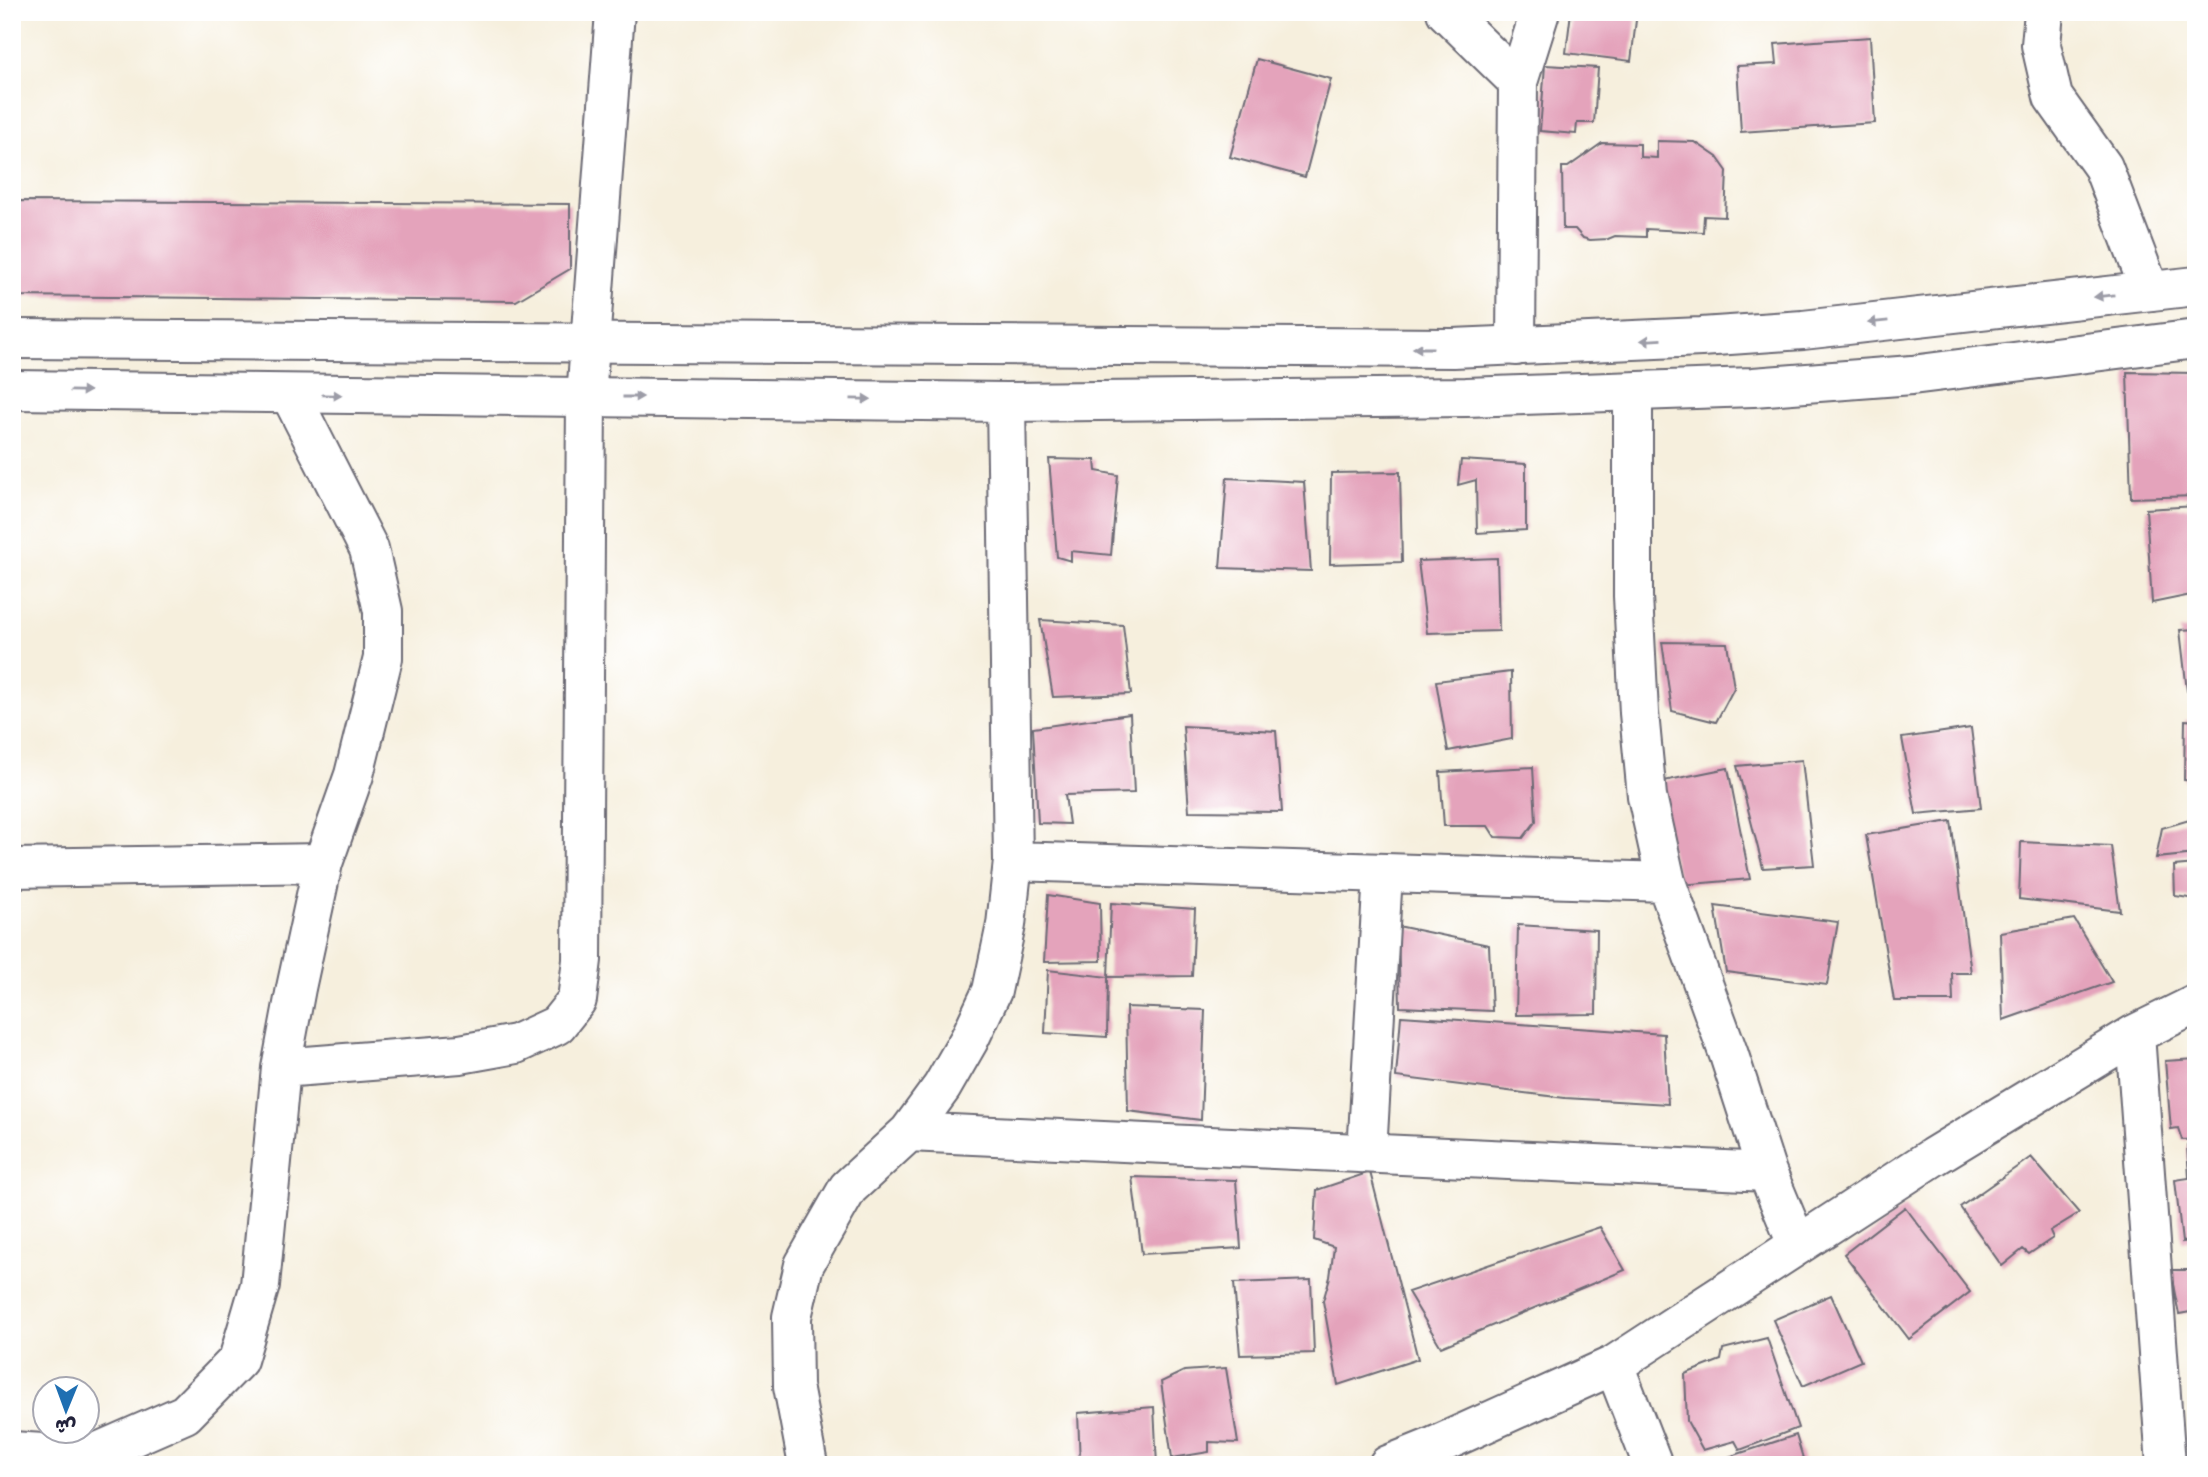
<svg xmlns="http://www.w3.org/2000/svg" width="2208" height="1477" viewBox="0 0 2208 1477" font-family="Dekko,'Playpen Sans Arabic',sans-serif">
	<style>
		.building { fill: #e4a3bb }
		.lines { fill: none; stroke-linecap: round; stroke-linejoin: round }
		.street-casing { stroke: #6c6a74; stroke-width: 42 }
		.secondary-casing { stroke: #6c6a74; stroke-width: 42 }
		.street { stroke: #fff; stroke-width: 38 }
		.secondary { stroke: #fff; stroke-width: 38 }
		.oneway { fill: #9c9ca7 }
	</style>
	<rect width="100%" height="100%" fill="#fff"/>
	<filter id="ink" filterUnits="userSpaceOnUse"><feTurbulence type="fractalNoise" baseFrequency=".0143" numOctaves="2"/><feDisplacementMap in="SourceGraphic" scale="14" xChannelSelector="R" yChannelSelector="G"/><feConvolveMatrix kernelMatrix="1 2 1 2 8 2 1 2 1" color-interpolation-filters="sRGB"/></filter>
	<filter id="wash" filterUnits="userSpaceOnUse"><feTurbulence type="fractalNoise" baseFrequency=".00686" numOctaves="4" result="noise"/><feDisplacementMap in="SourceGraphic" scale="28" xChannelSelector="R" yChannelSelector="G"/><feGaussianBlur stdDeviation="1.57" result="paint"/><feColorMatrix in="noise" values="0 0 0 0 0 0 0 0 0 0 0 0 0 0 0 0 0 1.4 0 .05"/><feComposite in="paint" operator="in"/></filter>
	<g filter="url(#wash)">
		<rect width="100%" height="100%" fill="#f6efdd"/>
		<g id="blocks">
			<!-- building -->
			<path class="building" d="M 1571,12 L 1637,12 L 1631,61 L 1566,53 Z
				M 1870,37 L 1875,123 L 1741,132 L 1737,66 L 1777,64 L 1775,44 Z
				M 1257,59 L 1331,79 L 1305,177 L 1230,157 Z
				M 1545,65 L 1598,68 L 1594,123 L 1577,123 L 1576,134 L 1540,131 Z
				M 1657,141 L 1695,142 L 1717,157 L 1727,171 L 1725,217 L 1704,216 L 1703,232 L 1646,229 L 1646,237 L 1615,236 L 1608,239 L 1590,240 L 1583,238 L 1575,229 L 1563,229 L 1562,167 L 1568,167 L 1602,143 L 1640,144 L 1640,157 L 1657,158 Z
				M 12,201 L 570,204 L 570,269 L 516,301 L 12,296 Z
				M 2127,372 L 2196,373 L 2196,496 L 2131,498 Z
				M 1049,459 L 1095,460 L 1096,471 L 1118,475 L 1111,555 L 1071,551 L 1071,561 L 1057,557 Z
				M 1461,460 L 1526,464 L 1526,530 L 1477,533 L 1476,480 L 1458,485 Z
				M 1400,472 L 1402,562 L 1330,564 L 1331,473 Z
				M 1227,478 L 1304,482 L 1311,571 L 1220,568 Z
				M 2196,506 L 2196,594 L 2152,603 L 2146,509 Z
				M 1497,558 L 1499,631 L 1427,633 L 1418,561 Z
				M 1040,620 L 1123,625 L 1131,694 L 1053,697 Z
				M 2196,629 L 2196,690 L 2187,691 L 2180,630 Z
				M 1662,642 L 1727,643 L 1734,688 L 1716,722 L 1672,711 Z
				M 1511,672 L 1512,739 L 1448,751 L 1436,681 Z
				M 1130,714 L 1134,793 L 1065,795 L 1069,824 L 1038,823 L 1033,728 Z
				M 2185,720 L 2196,721 L 2196,781 L 2184,780 Z
				M 1183,726 L 1276,731 L 1282,812 L 1189,811 Z
				M 1971,728 L 1981,808 L 1916,814 L 1902,738 Z
				M 1802,760 L 1814,865 L 1763,868 L 1737,766 Z
				M 1533,767 L 1536,821 L 1523,838 L 1495,837 L 1488,826 L 1444,826 L 1440,772 Z
				M 1728,768 L 1750,879 L 1680,885 L 1654,783 Z
				M 2196,818 L 2196,854 L 2156,858 L 2162,828 Z
				M 1951,821 L 1971,973 L 1952,973 L 1953,1001 L 1894,1001 L 1866,835 Z
				M 2021,842 L 2111,846 L 2120,911 L 2019,899 Z
				M 2196,864 L 2196,899 L 2175,896 L 2174,866 Z
				M 1048,895 L 1100,903 L 1101,961 L 1044,962 Z
				M 1111,903 L 1195,909 L 1192,976 L 1108,977 L 1107,1037 L 1045,1033 L 1048,970 L 1108,977 Z
				M 1715,906 L 1838,922 L 1827,985 L 1726,972 Z
				M 2074,919 L 2112,982 L 2003,1020 L 2000,932 Z
				M 1518,925 L 1597,930 L 1596,1014 L 1516,1015 Z
				M 1398,926 L 1489,945 L 1492,1011 L 1400,1007 Z
				M 1126,1007 L 1205,1010 L 1201,1120 L 1128,1111 Z
				M 1401,1016 L 1664,1034 L 1668,1104 L 1565,1098 L 1396,1077 Z
				M 2196,1059 L 2196,1139 L 2182,1140 L 2178,1128 L 2171,1129 L 2165,1061 Z
				M 2187,1145 L 2196,1145 L 2196,1240 L 2182,1242 L 2175,1180 L 2189,1178 Z
				M 2031,1157 L 2079,1213 L 2050,1231 L 2053,1238 L 2029,1254 L 2023,1249 L 2002,1266 L 1960,1207 Z
				M 1370,1172 L 1418,1359 L 1338,1385 L 1323,1301 L 1330,1277 L 1334,1247 L 1314,1240 L 1317,1190 Z
				M 1132,1177 L 1236,1180 L 1241,1248 L 1142,1254 Z
				M 1905,1207 L 1970,1292 L 1909,1339 L 1844,1254 Z
				M 1600,1227 L 1625,1270 L 1441,1347 L 1408,1292 Z
				M 2170,1270 L 2196,1270 L 2196,1311 L 2179,1314 Z
				M 1311,1280 L 1314,1353 L 1240,1355 L 1234,1283 Z
				M 1831,1295 L 1861,1361 L 1803,1386 L 1773,1320 Z
				M 1767,1338 L 1798,1428 L 1740,1450 L 1735,1441 L 1703,1450 L 1687,1421 L 1685,1374 L 1721,1360 L 1723,1349 Z
				M 1226,1368 L 1238,1443 L 1209,1442 L 1209,1452 L 1172,1458 L 1161,1382 L 1184,1371 Z
				M 1154,1407 L 1157,1465 L 1080,1465 L 1078,1413 Z
				M 2193,1426 L 2196,1426 L 2196,1460 L 2192,1460 Z
				M 1796,1435 L 1805,1465 L 1707,1465 L 1707,1464 Z"/>
		</g>
	</g>
	<g filter="url(#ink)">
		<use href="#blocks" fill-opacity="0" stroke="#6c6a74" stroke-width="2"/>
		<g class="lines">
			<defs>
				<path id="street" d="M 1446,12 L 1518,82
					M 2044,12 L 2041,45 L 2053,97 L 2103,167 L 2150,291
					M 1516,346 L 1518,82 L 1540,12
					M 1633,393 L 1633,596 L 1639,713 L 1647,796 L 1666,882 L 1729,1055 L 1767,1172 L 1797,1244
					M 1013,861 L 1666,882
					M 12,868 L 323,863
					M 2135,1034 L 2166,1465
					M 281,1068 L 460,1054 L 516,1044 L 557,1025 L 577,1000 L 582,960 L 586,397 L 615,12
					M 909,1132 L 1767,1172
					M 1367,1153 L 1383,873
					M 1614,1365 L 1933,1157 L 2135,1034 L 2196,1004
					M 12,1451 L 89,1456 L 88,1465
					M 89,1456 L 185,1414 L 238,1360 L 260,1285 L 281,1068 L 296,988 L 323,863 L 354,775 L 383,658 L 383,611 L 369,549 L 290,394
					M 808,1465 L 793,1386 L 792,1317 L 804,1265 L 848,1188 L 909,1132 L 942,1087 L 969,1040 L 992,991 L 1006,925 L 1013,861 L 1006,402
					M 1388,1465 L 1435,1446 L 1614,1365 L 1653,1465"/>
				<path id="secondary" d="M 12,339 L 1453,348 L 1701,337 L 1803,330 L 2196,286
					M 12,390 L 1006,402 L 1466,397 L 1753,387 L 1912,375 L 2196,339"/>
			</defs>
			<!-- street casing -->
			<use href="#street" class="street-casing"/>
			<!-- secondary casing -->
			<use href="#secondary" class="secondary-casing"/>
			<!-- street -->
			<use href="#street" class="street"/>
			<!-- secondary -->
			<use href="#secondary" class="secondary"/>
		</g>
		<!-- one-way arrows -->
		<defs><path id="oneway-solid" d="M-6-.8H1V-3.2L6.5 0L1 3.2V.8H-6Z" transform="scale(1.75)"/></defs>
		<g class="oneway">
			<use href="#oneway-solid" transform="translate(2104 296) rotate(174)"/>
			<use href="#oneway-solid" transform="translate(1878 322) rotate(174)"/>
			<use href="#oneway-solid" transform="translate(1651 340) rotate(177)"/>
			<use href="#oneway-solid" transform="translate(1423 348) rotate(-180)"/>
			<use href="#oneway-solid" transform="translate(80 391) rotate(1)"/>
			<use href="#oneway-solid" transform="translate(332 395) rotate(1)"/>
			<use href="#oneway-solid" transform="translate(633 397)"/>
			<use href="#oneway-solid" transform="translate(861 399) rotate(1)"/>
		</g>
	</g>
	<!-- margin -->
	<rect width="2208" height="1477" fill="none" stroke="#fff" stroke-width="42"/>
	<!-- north arrow -->
	<g transform="translate(66 1410) rotate(181)"><circle r="33" fill="#ffffff" stroke="#a7a7b1" stroke-width="2"/>
	<path d="M0-5L12 26L0 18L-12 26Z" fill="#1f6fb2"/>
	<text y="-10" font-size="19" font-weight="bold" text-anchor="middle" fill="#22223b">ش</text>
	</g>
</svg>
